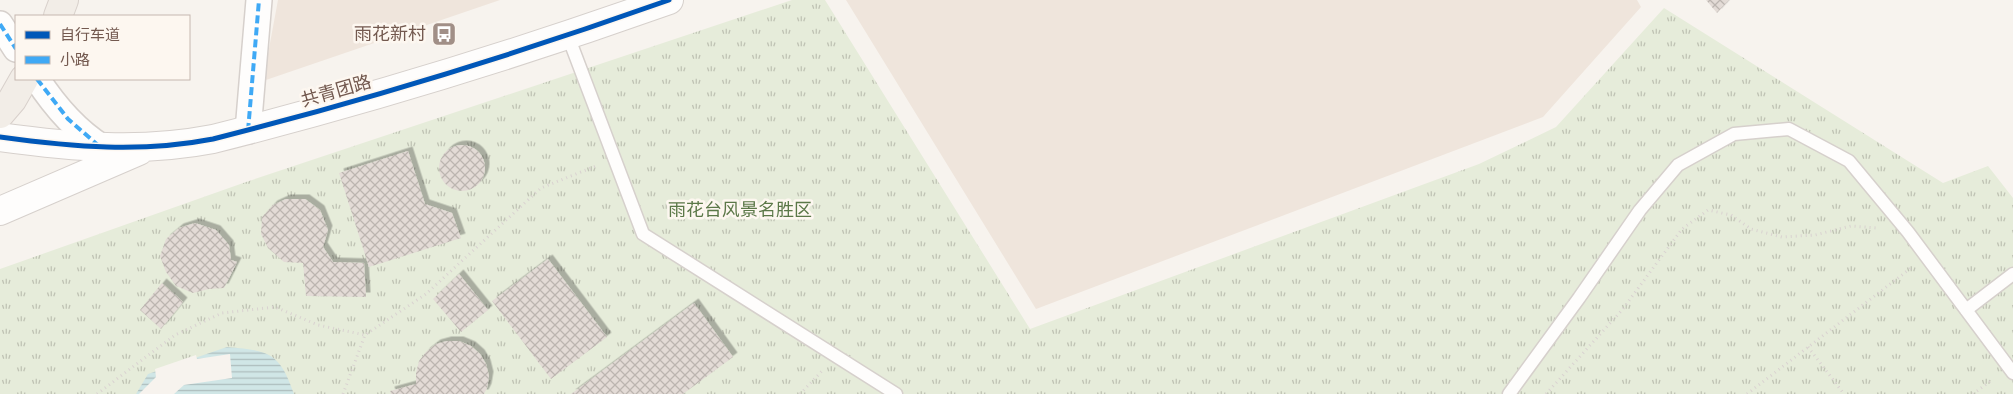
<svg xmlns="http://www.w3.org/2000/svg" width="2013" height="394" viewBox="0 0 2013 394" font-family="'Source Sans 3','Noto Sans SC',sans-serif">
	<style>
		.residential { fill: #efe5dc }
		.park { fill: url(#park-tufts) }
		.water { fill: url(#water-rules) }
		.pier { fill: #f7f3ee }
		.building { fill: url(#building-cross-hatch); filter: url(#shadow) }
		.lines { fill: none; stroke-linecap: round; stroke-linejoin: round }
		.service-casing { stroke: #d6d0cc; stroke-width: 15 }
		.minor-casing { stroke: #d6d0cc; stroke-width: 28 }
		.tertiary-casing { stroke: #d6d0cc; stroke-width: 30 }
		.primary-casing { stroke: #d8d0cb; stroke-width: 30 }
		.path { stroke: #d9d2d0; stroke-width: 3; stroke-dasharray: 1 4; stroke-linecap: butt }
		.service { stroke: #fefdfc; stroke-width: 12 }
		.minor { stroke: #fefdfc; stroke-width: 25 }
		.tertiary { stroke: #fefdfc; stroke-width: 28 }
		.primary { stroke: #f2ede7; stroke-width: 28 }
		.quiet { stroke: #3fa9f5; stroke-width: 4; stroke-dasharray: 8 4; stroke-linecap: butt }
		.cycleway-casing { stroke: #fdf7f0; stroke-width: 8 }
		.cycleway { stroke: #0057b8; stroke-width: 5 }
		.labels { text-anchor: middle; stroke-width: 5; stroke-linejoin: round; paint-order: stroke }
		.poi-label { font-size: 18px; fill: #73594f; stroke: #fdf7f0; text-anchor: end }
		.street-label { font-size: 18px; fill: #73594f; stroke: #fdf7f0 }
		.park-label { font-size: 18px; fill: #5b7848; stroke: #fdf7f0 }
	</style>
	<defs>
		<pattern id="park-tufts" width="24" height="20" patternUnits="userSpaceOnUse" patternTransform="scale(1.25)"><rect width="24" height="20" fill="#e6ecda"/><path d="M3 7l-1-3M5 7V3M7 7l1-3M15 17l-1-3M17 17v-4M19 17l1-3" fill="none" stroke="#bfc2b3"/></pattern>
		<pattern id="water-rules" width="6" height="5" patternUnits="userSpaceOnUse" patternTransform="scale(1.25)"><rect width="6" height="5" fill="#d0e6e6"/><path d="M0 2.5h6" fill="none" stroke="#adbdbd"/></pattern>
		<pattern id="building-cross-hatch" width="8" height="8" patternUnits="userSpaceOnUse" patternTransform="scale(1.25)"><rect width="8" height="8" fill="#e3dbd6"/><path d="M0 0l8 8M0 8l8-8" fill="none" stroke="#bcb5b0"/></pattern>
		<filter id="shadow"><feDropShadow dx="4.5" dy="-4.5" stdDeviation="0" flood-color="#0004"/></filter>
	</defs>
	<rect width="100%" height="100%" fill="#f7f3ee"/>
	<!-- residential -->
	<path class="residential" d="M 278,0 L 500,0 L 263,81 Z
		M 846,0 L 1637,0 L 1641,7 L 1543,117 L 1036,309 Z"/>
	<!-- park -->
	<path class="park" d="M 792,0 L 825,0 L 1030,329 L 1479,164 L 1556,127 L 1664,8 L 1943,183 L 1988,166 L 2013,198 L 2013,394 L 0,394 L 0,269 L 246,182 Z"/>
	<!-- water -->
	<path class="water" d="M 227,347 C 269,351 279,351 294,394 L 136,394 L 148,374 Z"/>
	<!-- pier -->
	<path class="pier" d="M 230,354 L 232,378 L 184,385 L 174,394 L 139,394 L 156,377 L 155,369 L 196,355 L 197,359 Z"/>
	<!-- building -->
	<path class="building" d="M 1706,0 L 1729,0 L 1717,13 Z
		M439 168a23 23 0 1 1 46 0a23 23 0 1 1-46 0Z
		M 408,151 L 425,204 L 452,213 L 461,238 L 369,267 L 339,173 Z
		M 286,199 L 305,199 L 320,210 L 328,230 L 323,247 L 333,262 L 364,263 L 366,297 L 306,296 L 303,263 L 284,262 L 268,248 L 261,234 L 262,217 L 273,205 Z
		M 195,223 L 216,230 L 229,245 L 231,260 L 237,262 L 224,288 L 209,289 L 193,293 L 176,286 L 166,272 L 160,256 L 166,239 L 179,228 Z
		M 548,259 L 607,337 L 551,379 L 492,301 Z
		M 459,274 L 488,310 L 461,332 L 433,299 Z
		M 162,283 L 183,302 L 161,329 L 140,310 Z
		M 694,303 L 733,357 L 683,394 L 571,394 Z
		M 447,341 L 459,341 L 471,346 L 480,354 L 486,364 L 489,376 L 487,388 L 484,394 L 391,394 L 390,391 L 416,384 L 416,373 L 419,361 L 426,352 L 436,344 Z"/>
	<g class="lines">
		<defs>
			<path id="service" d="M 568,36 L 643,234 L 896,394
				M 1966,310 L 2013,274
				M 1509,394 L 1579,298 L 1640,210 L 1678,165 L 1734,134 L 1789,129 L 1849,161 L 1908,232 L 2013,373"/>
			<path id="minor" d="M 0,24 L 16,49
				M 37,79 C 54,105 75,130 102,147
				M 248,131 L 259,0"/>
			<path id="tertiary" d="M 0,137 C 73,147 141,153 213,139 C 367,100 520,53 669,0
				M 0,211 L 139,151"/>
			<path id="primary" d="M 58,16 L 64,0
				M 0,114 L 12,100 L 24,79"/>
		</defs>
		<!-- service casing -->
		<use href="#service" class="service-casing"/>
		<!-- minor casing -->
		<use href="#minor" class="minor-casing"/>
		<!-- tertiary casing -->
		<use href="#tertiary" class="tertiary-casing"/>
		<!-- primary casing -->
		<use href="#primary" class="primary-casing"/>
		<!-- path -->
		<path class="path" d="M 1808,347 L 1844,394
			M 97,394 L 175,335 L 222,313 L 275,307 L 318,325 L 365,335
			M 343,394 L 365,335 L 426,294 L 541,188 L 596,166
			M 800,394 L 822,371
			M 1546,394 L 1622,310 L 1682,229 L 1708,210 L 1731,215 L 1751,229 L 1782,237 L 1815,235 L 1851,226 L 1877,228
			M 1747,394 L 1911,268
			M 1973,394 L 1992,380"/>
		<!-- service -->
		<use href="#service" class="service"/>
		<!-- minor -->
		<use href="#minor" class="minor"/>
		<!-- tertiary -->
		<use href="#tertiary" class="tertiary"/>
		<!-- primary -->
		<use href="#primary" class="primary"/>
		<!-- quiet -->
		<path class="quiet" d="M 0,24 L 16,49
			M 37,79 L 68,119 L 99,146
			M 248,131 L 259,0"/>
		<defs>
			<path id="cycleway" d="M 0,137 C 73,147 141,153 213,139 C 367,100 520,53 669,0"/>
		</defs>
		<!-- cycleway casing -->
		<use href="#cycleway" class="cycleway-casing"/>
		<!-- cycleway -->
		<use href="#cycleway" class="cycleway"/>
	</g>
	<!-- icons -->
	<defs>
		<symbol id="bus-square" viewBox="-11 -11 22 22"><rect x="-9" y="-9" width="18" height="18" rx="4" fill="#a18f87" stroke="#fdf7f0"/><path d="M-5-6H5V4H4V6H2V4H-2V6H-4V4H-5ZM-3.5-4V0h7V-4ZM-3.5 1.2v1.5H-2V1.2ZM2 1.2v1.5H3.5V1.2Z" fill="#fff"/></symbol>
	</defs>
	<g fill-rule="evenodd">
		<use href="#bus-square" x="430" y="20" width="28" height="28"/>
	</g>
	<g class="labels">
		<!-- poi labels -->
		<g class="poi-label">
			<text x="426" y="40">雨花新村</text>
		</g>
		<!-- street labels -->
		<g class="street-label">
			<text transform="translate(336 91) rotate(-16)" y="6">共青团路</text>
		</g>
		<!-- park labels -->
		<g class="park-label">
			<text x="740" y="216">雨花台风景名胜区</text>
		</g>
	</g>
	<!-- legend -->
	<rect x="15" y="15" width="175" height="65" fill="#fdf7f0" stroke="#c6b8b0"/>
	<rect x="25" y="31" width="25" height="8" fill="#0057b8" stroke="#c6b8b0"/>
	<text x="60" y="40" font-size="15" fill="#73594f">自行车道</text>
	<rect x="25" y="56" width="25" height="8" fill="#3fa9f5" stroke="#c6b8b0"/>
	<text x="60" y="65" font-size="15" fill="#73594f">小路</text>
</svg>
